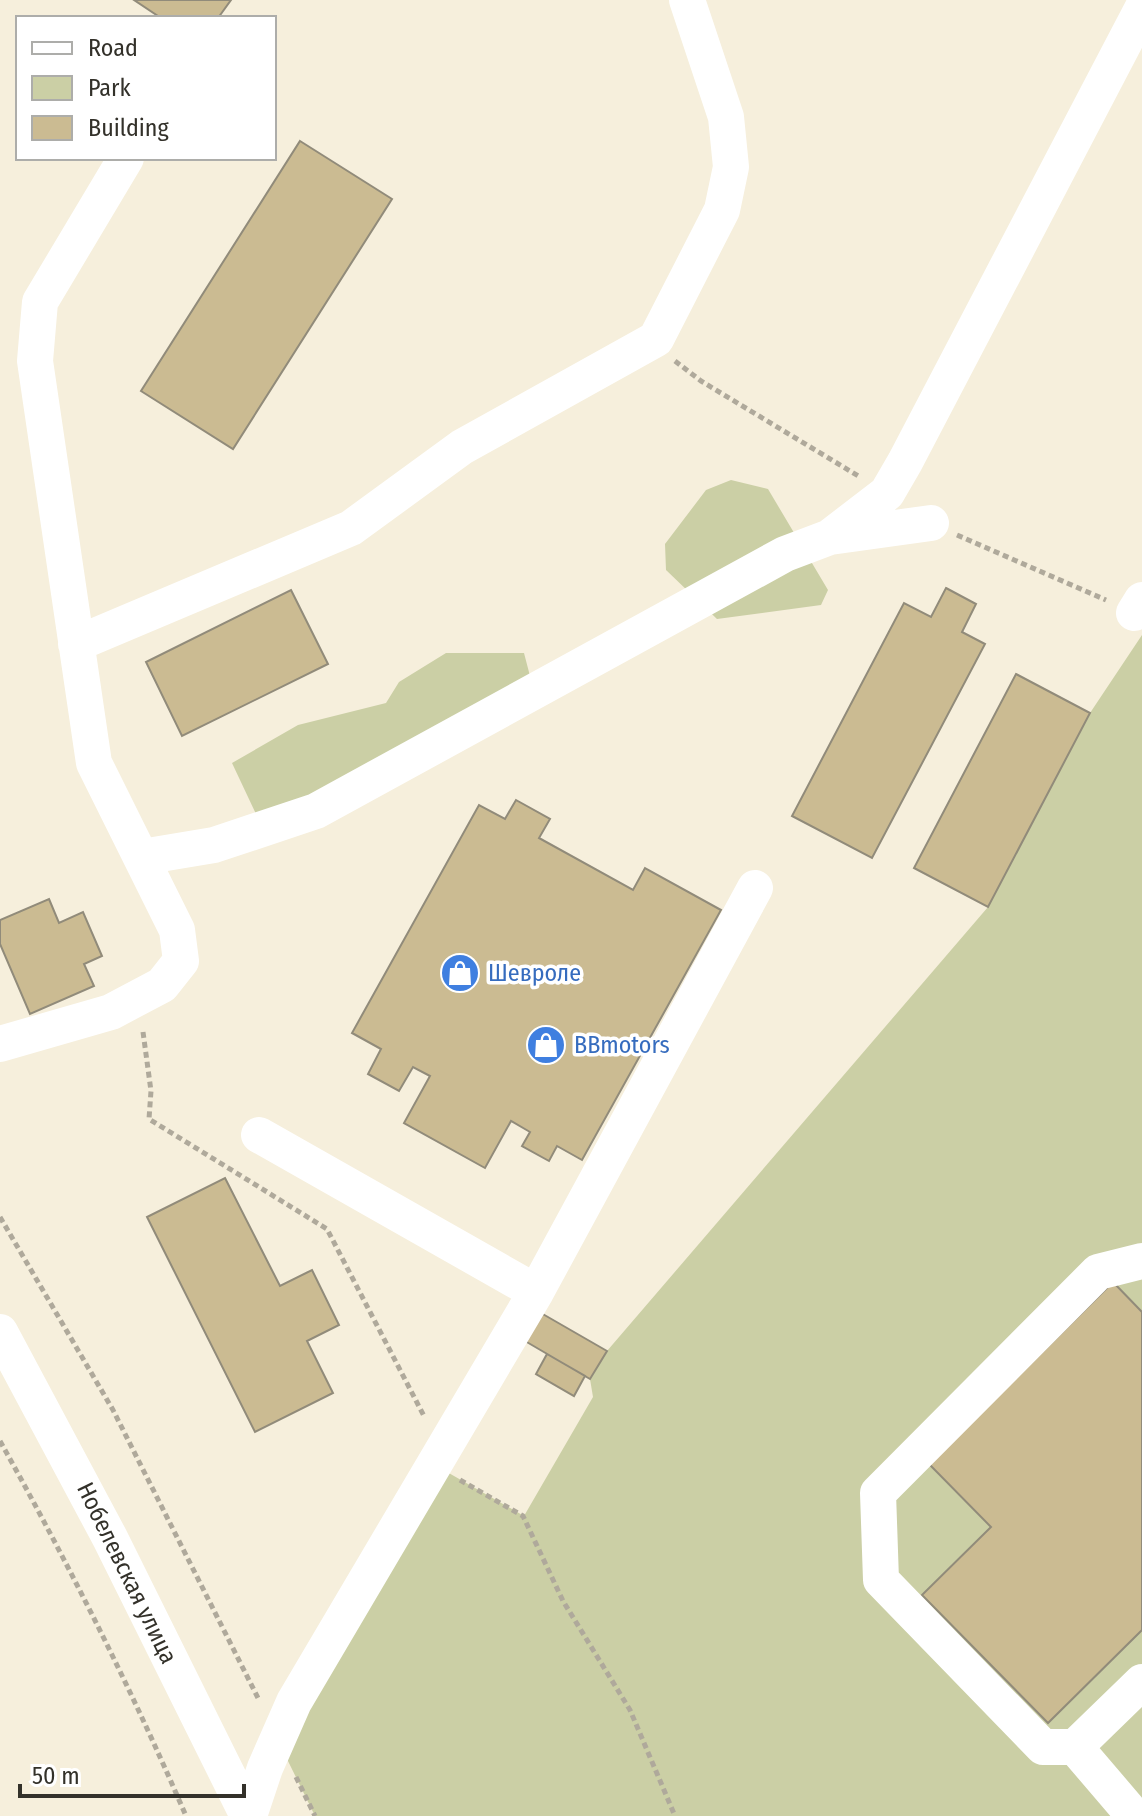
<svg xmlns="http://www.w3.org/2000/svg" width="1142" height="1816" viewBox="0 0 1142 1816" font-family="'Fira Sans Condensed',sans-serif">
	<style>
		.green { fill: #cbcfa5 }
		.building { fill: #cbbb92; stroke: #918b7a; stroke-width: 2 }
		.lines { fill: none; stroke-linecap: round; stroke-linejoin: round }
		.path { stroke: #afa99b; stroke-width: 5; stroke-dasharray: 6 4; stroke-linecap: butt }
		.minor { stroke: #fff; stroke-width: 36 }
		.labels { text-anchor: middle; stroke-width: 7; stroke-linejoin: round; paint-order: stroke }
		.shop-label { font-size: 24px; fill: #366cbe; stroke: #fff; text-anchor: start }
		.street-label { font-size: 24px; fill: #33312a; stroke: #fff }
	</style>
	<rect width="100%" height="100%" fill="#f6efdc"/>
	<!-- green -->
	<path class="green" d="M 731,480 L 768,489 L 828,590 L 821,605 L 717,619 L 666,570 L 665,544 L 706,490 Z
		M 1142,635 L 1142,1816 L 315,1816 L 287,1759 L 306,1710 L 447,1472 L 524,1516 L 593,1397 L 590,1379 L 607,1351 L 988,907 L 1090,713 Z
		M 446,653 L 524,653 L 530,676 L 319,796 L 256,814 L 232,763 L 298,725 L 386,703 L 399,682 Z"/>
	<!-- building -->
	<path class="building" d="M 134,0 L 231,0 L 218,18 L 161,18 Z
		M 300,141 L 392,199 L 233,449 L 141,391 Z
		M 946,588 L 976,604 L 962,632 L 985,644 L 872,858 L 792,816 L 904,603 L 931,617 Z
		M 291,590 L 328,664 L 182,736 L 146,662 Z
		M 1016,674 L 1090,713 L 988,907 L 914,868 Z
		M 516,800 L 550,819 L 539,838 L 633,890 L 645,868 L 721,910 L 582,1160 L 557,1146 L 549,1161 L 522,1146 L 530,1132 L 511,1121 L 485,1168 L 404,1123 L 430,1076 L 413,1067 L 399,1091 L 368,1074 L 381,1049 L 352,1033 L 479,805 L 505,819 Z
		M 49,899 L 59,923 L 83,912 L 102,956 L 84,964 L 94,986 L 30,1014 L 0,944 L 0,920 Z
		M 225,1178 L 280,1286 L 312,1270 L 339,1325 L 307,1341 L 333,1393 L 255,1432 L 147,1217 Z
		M 1113,1282 L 1142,1312 L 1142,1630 L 1048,1723 L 922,1595 L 991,1527 L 929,1464 Z
		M 541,1313 L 607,1351 L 590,1379 L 525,1341 Z
		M 547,1354 L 585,1376 L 574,1396 L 536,1374 Z"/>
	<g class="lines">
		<!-- path -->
		<path class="path" d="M 675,361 L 701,381 L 860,477
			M 957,535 L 1106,600
			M 143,1032 L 151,1091 L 149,1119 L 327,1229 L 425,1418
			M 0,1217 L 113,1410 L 259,1700
			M 0,1441 C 68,1563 131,1688 186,1816
			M 460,1480 L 523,1516 L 563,1601 L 630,1710 L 675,1816
			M 296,1777 L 315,1816"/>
		<!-- minor -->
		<path class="minor" d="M 831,536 L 887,493 L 905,462 L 1142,9
			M 1134,613 L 1142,600
			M 76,644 L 351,528 L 462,447 L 656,339 L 722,210 L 731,167 L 726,117 L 687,0
			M 142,857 L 214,845 L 316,811 L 785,554 L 830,537 L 931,523
			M 0,1044 L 111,1012 L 162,985 L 181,961 L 177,930 L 94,763 L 35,361 L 40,302 L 126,158
			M 259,1135 L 536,1292
			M 0,1332 L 110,1538 L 248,1816
			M 1075,1747 L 1043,1747 L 881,1580 L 878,1493 L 1098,1272 L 1142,1261
			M 249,1816 L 265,1768 L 294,1702 L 536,1292 L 755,888
			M 1134,1816 L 1075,1747 L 1142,1682"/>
	</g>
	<!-- icons -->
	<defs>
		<symbol id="shop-disc" viewBox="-11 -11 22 22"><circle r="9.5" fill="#3f7fe0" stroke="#fff"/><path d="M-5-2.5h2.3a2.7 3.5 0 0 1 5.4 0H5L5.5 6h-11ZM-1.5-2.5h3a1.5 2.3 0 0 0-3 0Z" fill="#fff"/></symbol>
	</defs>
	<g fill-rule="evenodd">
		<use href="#shop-disc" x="438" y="951" width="44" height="44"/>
		<use href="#shop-disc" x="524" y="1023" width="44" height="44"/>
	</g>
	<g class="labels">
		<!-- shop labels -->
		<g class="shop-label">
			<text x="488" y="981">Шевроле</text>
			<text x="574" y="1053">BBmotors</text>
		</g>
		<!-- street labels -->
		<g class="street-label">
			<text transform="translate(127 1573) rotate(64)" y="8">Нобелевская улица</text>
		</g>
	</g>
	<!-- legend -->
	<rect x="16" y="16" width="260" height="144" fill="#ffffff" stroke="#adadaa" stroke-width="2"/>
	<rect x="32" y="42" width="40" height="12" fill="#ffffff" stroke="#adadaa" stroke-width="2"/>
	<text x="88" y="56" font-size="24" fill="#33312a">Road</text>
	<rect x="32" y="76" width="40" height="24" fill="#cbcfa5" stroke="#adadaa" stroke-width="2"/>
	<text x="88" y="96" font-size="24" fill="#33312a">Park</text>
	<rect x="32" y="116" width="40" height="24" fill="#cbbb92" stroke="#adadaa" stroke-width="2"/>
	<text x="88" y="136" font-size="24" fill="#33312a">Building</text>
	<!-- scale -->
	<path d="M20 1784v12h224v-12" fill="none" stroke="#33312a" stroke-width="4"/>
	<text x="32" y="1784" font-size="24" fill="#33312a" stroke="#ffffff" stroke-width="6" paint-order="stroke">50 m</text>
</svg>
